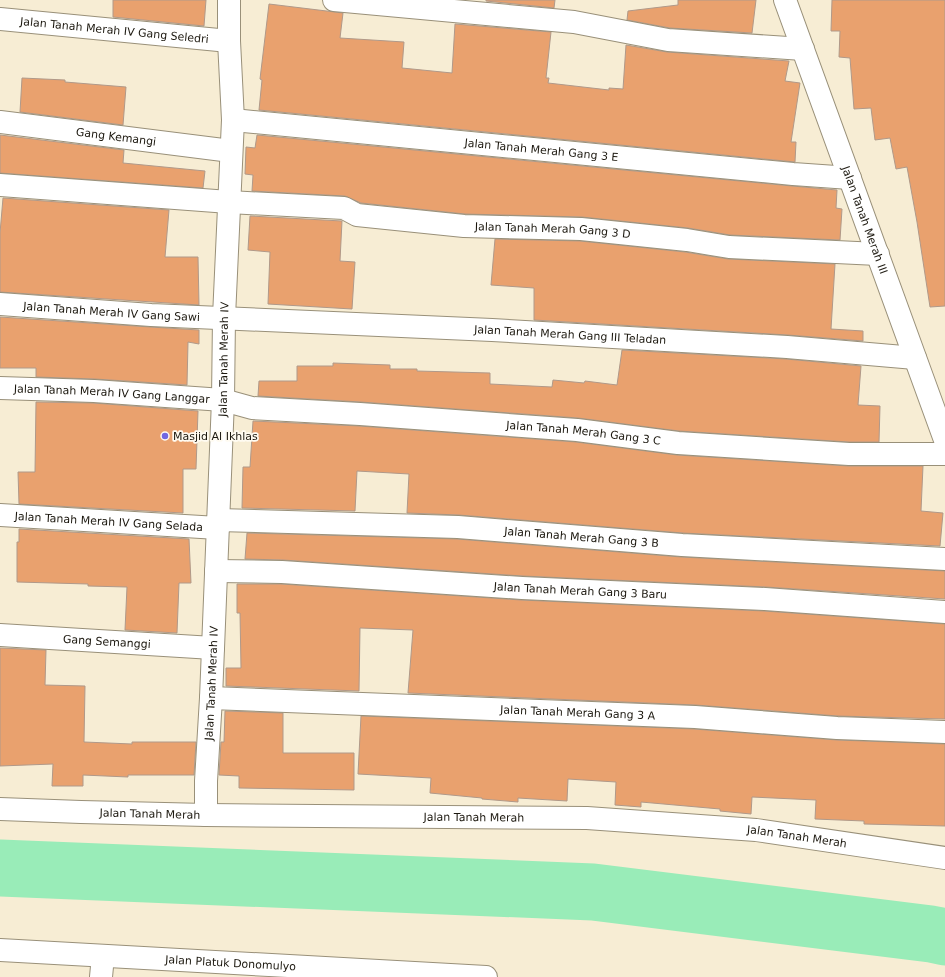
<svg xmlns="http://www.w3.org/2000/svg" width="945" height="977" viewBox="0 0 945 977" font-family="'DejaVu Sans',sans-serif">
	<style>
		.lines { fill: none; stroke-linecap: round; stroke-linejoin: round }
		.river { stroke: #99ecb8; stroke-width: 57 }
		.building { fill: #e9a16e; stroke: #b09989 }
		.street-casing { stroke: #999079; stroke-width: 24 }
		.secondary-casing { stroke: #999079; stroke-width: 24 }
		.street { stroke: #fff; stroke-width: 22 }
		.secondary { stroke: #fff; stroke-width: 22 }
		.poi-dot { fill: #7268e2; stroke: #fffbf1; stroke-width: 1.5 }
		.labels { text-anchor: middle; stroke-width: 3.5; stroke-linejoin: round; paint-order: stroke }
		.street-label { font-size: 11px; fill: #1b170e; stroke: #fffbf1 }
		.poi-label { font-size: 11px; fill: #1b170e; stroke: #fffbf1; text-anchor: start }
	</style>
	<rect width="100%" height="100%" fill="#f7edd4"/>
	<g class="lines">
		<!-- river -->
		<path class="river" d="M 0,868 L 593,892 L 931,934 L 945,937"/>
	</g>
	<!-- building -->
	<path class="building" d="M 113,0 L 206,0 L 204,26 L 113,17 Z
		M 486,0 L 555,0 L 554,8 L 486,1 Z
		M 678,0 L 756,0 L 752,33 L 670,28 L 627,20 L 628,11 L 678,5 Z
		M 832,0 L 945,0 L 945,306 L 930,307 L 917,222 L 907,167 L 896,169 L 890,138 L 875,140 L 871,108 L 854,109 L 850,58 L 839,57 L 840,31 L 831,31 Z
		M 269,4 L 343,13 L 340,38 L 404,42 L 402,68 L 452,73 L 455,24 L 551,32 L 546,78 L 549,78 L 548,83 L 609,90 L 609,88 L 623,89 L 626,45 L 667,52 L 789,61 L 785,81 L 800,83 L 791,142 L 796,142 L 795,162 L 259,110 L 262,80 L 260,79 Z
		M 22,78 L 65,80 L 65,82 L 126,87 L 123,125 L 20,112 Z
		M 0,135 L 124,150 L 123,163 L 205,171 L 203,188 L 0,173 Z
		M 257,135 L 792,186 L 837,190 L 836,208 L 842,209 L 840,240 L 730,235 L 688,228 L 582,217 L 465,214 L 361,203 L 345,196 L 252,191 L 253,175 L 245,174 L 246,147 L 255,148 Z
		M 3,198 L 169,210 L 165,257 L 198,257 L 199,305 L 0,292 L 0,233 Z
		M 250,216 L 342,221 L 340,261 L 355,262 L 352,309 L 268,304 L 270,252 L 248,250 Z
		M 495,239 L 580,241 L 685,252 L 728,259 L 835,264 L 831,329 L 863,331 L 863,341 L 788,335 L 534,320 L 534,288 L 491,285 Z
		M 0,317 L 150,327 L 199,330 L 199,344 L 188,342 L 187,385 L 95,379 L 36,377 L 36,368 L 0,368 Z
		M 622,350 L 786,359 L 861,366 L 858,405 L 880,406 L 879,442 L 849,442 L 679,431 L 578,418 L 361,402 L 258,396 L 259,381 L 297,381 L 297,366 L 333,366 L 333,363 L 390,365 L 390,369 L 417,369 L 417,371 L 490,373 L 490,384 L 552,387 L 553,380 L 584,383 L 585,381 L 617,385 Z
		M 36,402 L 93,403 L 198,411 L 196,469 L 183,469 L 183,513 L 19,504 L 18,472 L 35,472 Z
		M 253,421 L 359,426 L 576,442 L 677,455 L 848,466 L 923,466 L 921,511 L 943,513 L 940,546 L 683,533 L 459,515 L 407,513 L 409,474 L 357,471 L 355,511 L 242,508 L 243,467 L 250,467 Z
		M 19,529 L 189,539 L 191,583 L 179,583 L 177,633 L 125,630 L 127,587 L 88,586 L 88,584 L 17,582 L 17,542 L 19,542 Z
		M 247,533 L 457,539 L 681,557 L 945,571 L 945,599 L 766,587 L 523,576 L 283,560 L 245,559 Z
		M 237,584 L 281,584 L 521,600 L 764,611 L 945,624 L 945,719 L 838,716 L 696,705 L 408,693 L 413,630 L 360,628 L 359,691 L 226,686 L 226,668 L 241,668 L 240,613 L 237,613 Z
		M 0,648 L 46,650 L 45,685 L 85,686 L 84,742 L 132,744 L 132,742 L 196,742 L 194,775 L 128,775 L 128,777 L 83,775 L 83,786 L 52,786 L 53,764 L 0,766 Z
		M 225,711 L 283,713 L 283,753 L 354,753 L 354,790 L 239,788 L 239,776 L 219,775 L 221,742 L 224,742 Z
		M 361,716 L 694,729 L 837,740 L 945,744 L 945,826 L 864,824 L 864,821 L 815,819 L 816,800 L 752,797 L 751,814 L 720,811 L 720,809 L 641,802 L 641,807 L 615,805 L 616,782 L 568,779 L 567,801 L 518,798 L 518,802 L 482,799 L 482,798 L 430,793 L 431,778 L 358,774 Z"/>
	<g class="lines">
		<defs>
			<g id="street">
				<path d="M 334,0 L 574,22 L 668,40 L 803,49"/>
				<path id="s1" d="M 785,0 L 945,440"/>
				<path id="s2" d="M 0,19 L 229,41"/>
				<path id="s3" d="M 233,120 L 793,174 L 850,178"/>
				<path id="s4" d="M 0,122 L 231,151"/>
				<path id="s5" d="M 0,185 L 229,202 L 344,208 L 357,215 L 464,226 L 581,229 L 687,240 L 729,247 L 878,254"/>
				<path id="s6" d="M 0,304 L 151,315 L 492,330 L 787,347 L 915,358"/>
				<path id="s7" d="M 0,388 L 94,391 L 223,400 L 252,408 L 360,414 L 577,430 L 678,443 L 849,454 L 945,454"/>
				<path id="s8" d="M 0,515 L 218,528"/>
				<path id="s9" d="M 218,520 L 458,527 L 682,545 L 945,559"/>
				<path id="s10" d="M 216,571 L 282,572 L 522,588 L 765,599 L 945,612"/>
				<path id="s11" d="M 0,635 L 213,648"/>
				<path id="s12" d="M 211,698 L 695,717 L 837,728 L 945,732"/>
				<path id="s13" d="M 206,815 L 206,781 L 211,698 L 223,400 L 224,317 L 233,120 L 229,41 L 229,0"/>
				<path d="M 101,977 L 103,956"/>
			</g>
			<g id="secondary">
				<path id="s14" d="M 0,809 L 81,812 L 206,815 L 587,818 L 756,830 L 945,858"/>
				<path id="s15" d="M 0,950 L 486,977"/>
			</g>
		</defs>
		<!-- street casing -->
		<use href="#street" class="street-casing"/>
		<!-- secondary casing -->
		<use href="#secondary" class="secondary-casing"/>
		<!-- street -->
		<use href="#street" class="street"/>
		<!-- secondary -->
		<use href="#secondary" class="secondary"/>
	</g>
	<!-- markers -->
	<circle class="poi-dot" cx="165" cy="436" r="4"/>
	<g class="labels">
		<!-- street labels -->
		<g class="street-label">
			<text dy="4" stroke="none"><textPath href="#s2" startOffset="115">Jalan Tanah Merah IV Gang Seledri</textPath></text>
			<text dy="4" stroke="none"><textPath href="#s4" startOffset="117">Gang Kemangi</textPath></text>
			<text dy="4" stroke="none"><textPath href="#s3" startOffset="310">Jalan Tanah Merah Gang 3 E</textPath></text>
			<text dy="4" stroke="none"><textPath href="#s1" startOffset="234">Jalan Tanah Merah III</textPath></text>
			<text dy="4" stroke="none"><textPath href="#s5" startOffset="556">Jalan Tanah Merah Gang 3 D</textPath></text>
			<text dy="4" stroke="none"><textPath href="#s6" startOffset="112">Jalan Tanah Merah IV Gang Sawi</textPath></text>
			<text dy="4" stroke="none"><textPath href="#s6" startOffset="571">Jalan Tanah Merah Gang III Teladan</textPath></text>
			<text dy="4" stroke="none"><textPath href="#s13" startOffset="456">Jalan Tanah Merah IV</textPath></text>
			<text dy="4" stroke="none"><textPath href="#s7" startOffset="112">Jalan Tanah Merah IV Gang Langgar</textPath></text>
			<text dy="4" stroke="none"><textPath href="#s7" startOffset="586">Jalan Tanah Merah Gang 3 C</textPath></text>
			<text dy="4" stroke="none"><textPath href="#s8" startOffset="109">Jalan Tanah Merah IV Gang Selada</textPath></text>
			<text dy="4" stroke="none"><textPath href="#s9" startOffset="364">Jalan Tanah Merah Gang 3 B</textPath></text>
			<text dy="4" stroke="none"><textPath href="#s10" startOffset="365">Jalan Tanah Merah Gang 3 Baru</textPath></text>
			<text dy="4" stroke="none"><textPath href="#s11" startOffset="107">Gang Semanggi</textPath></text>
			<text dy="4" stroke="none"><textPath href="#s13" startOffset="132">Jalan Tanah Merah IV</textPath></text>
			<text dy="4" stroke="none"><textPath href="#s12" startOffset="367">Jalan Tanah Merah Gang 3 A</textPath></text>
			<text dy="4" stroke="none"><textPath href="#s14" startOffset="150">Jalan Tanah Merah</textPath></text>
			<text dy="4" stroke="none"><textPath href="#s14" startOffset="474">Jalan Tanah Merah</textPath></text>
			<text dy="4" stroke="none"><textPath href="#s14" startOffset="798">Jalan Tanah Merah</textPath></text>
			<text dy="4" stroke="none"><textPath href="#s15" startOffset="231">Jalan Platuk Donomulyo</textPath></text>
		</g>
		<!-- poi labels -->
		<g class="poi-label">
			<text x="173" y="440">Masjid Al Ikhlas</text>
		</g>
	</g>
</svg>
